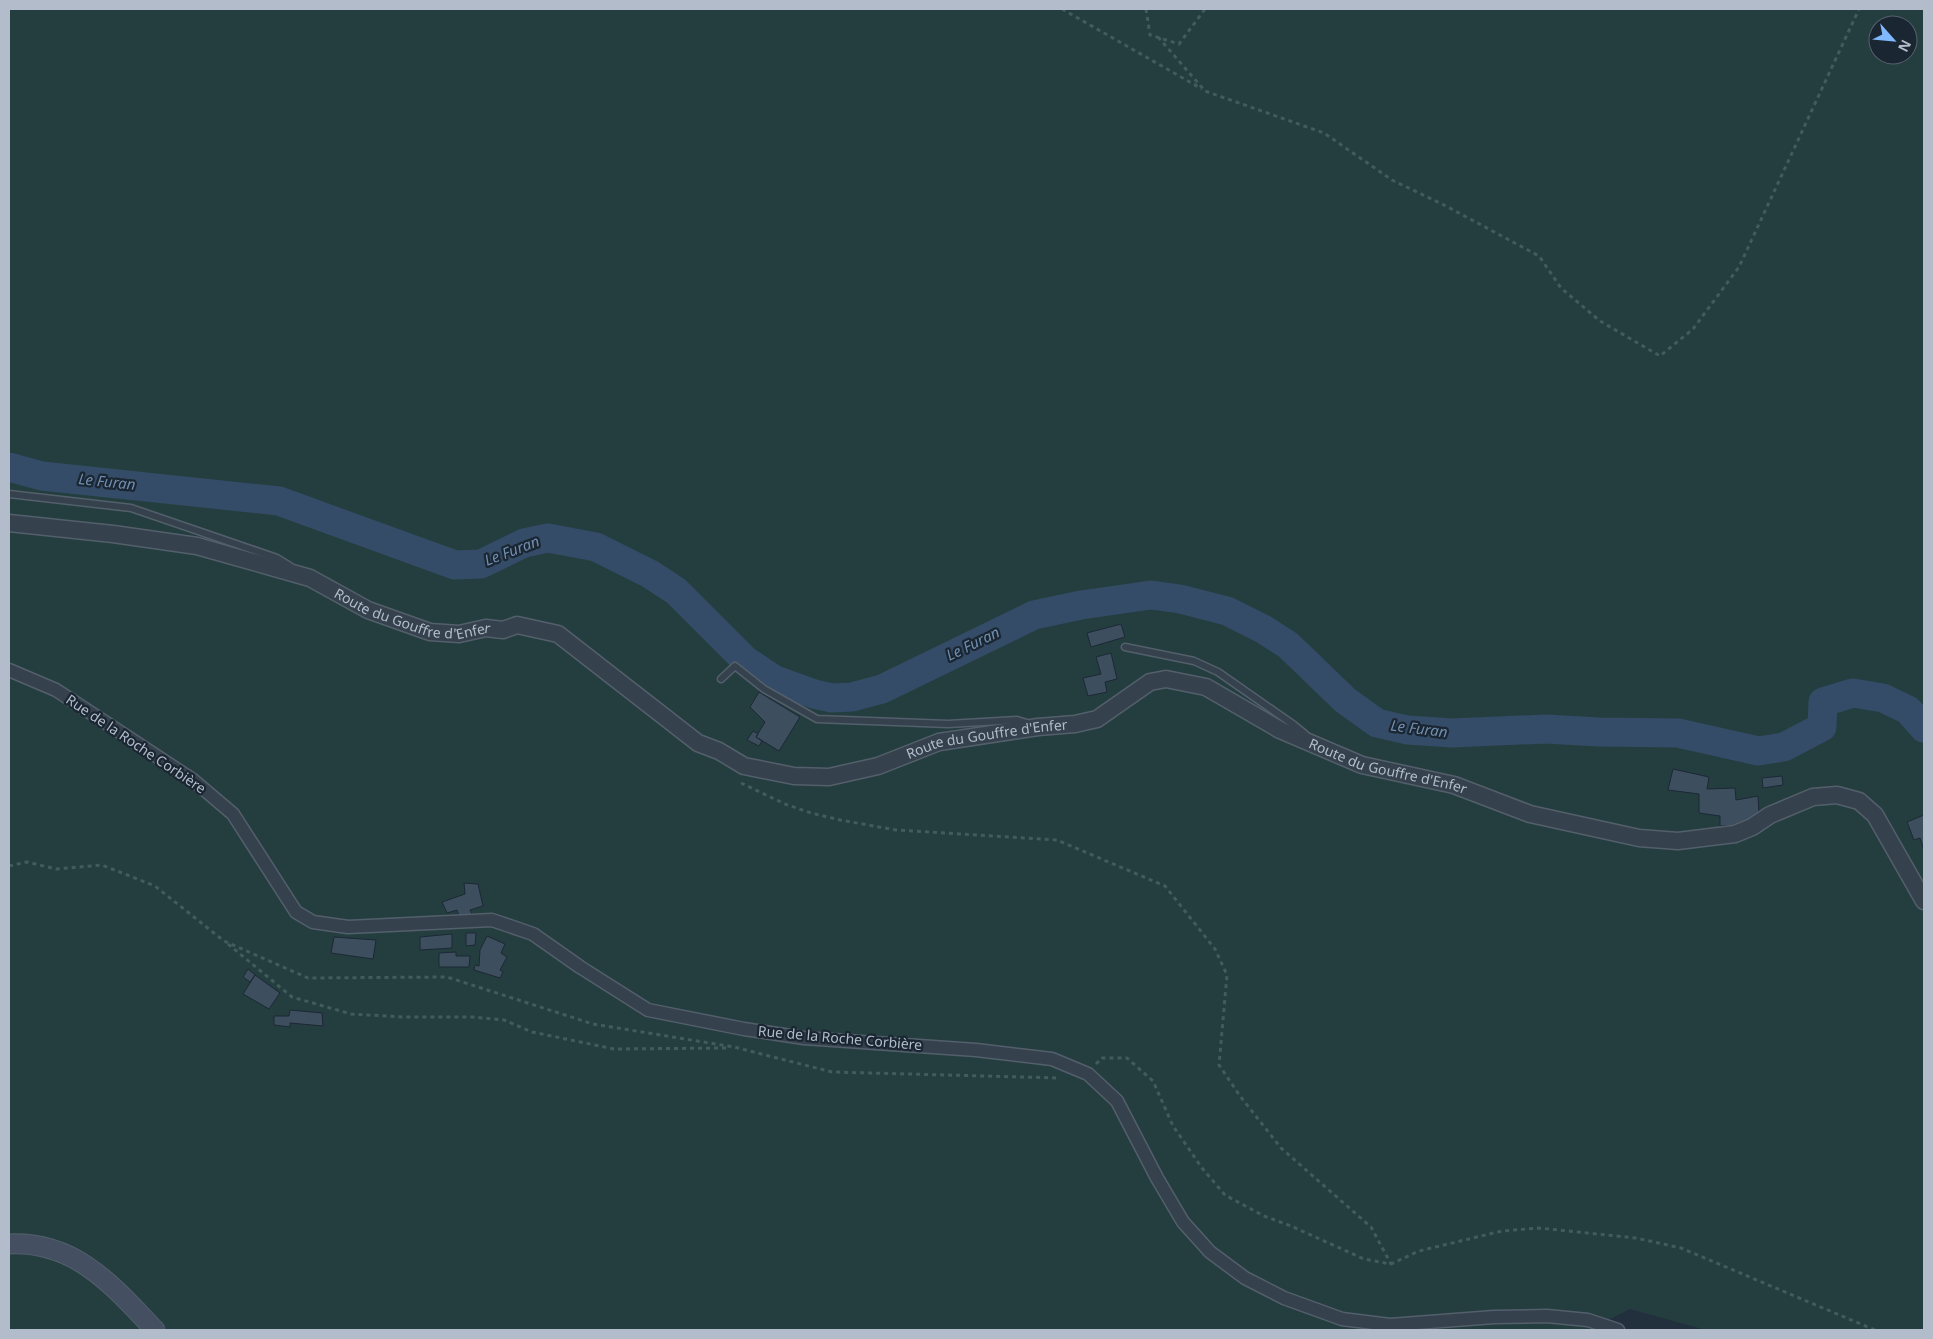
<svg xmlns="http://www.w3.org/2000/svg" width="1933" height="1339" viewBox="0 0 1933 1339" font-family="'Noto Sans',sans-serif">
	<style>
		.green { fill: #243e3f; fill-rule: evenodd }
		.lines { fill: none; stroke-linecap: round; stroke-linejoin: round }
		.river { stroke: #344c67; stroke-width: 29 }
		.building { fill: #3d4e5e; stroke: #1d2835 }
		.service-casing { stroke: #545f6c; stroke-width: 9 }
		.minor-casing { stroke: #545f6c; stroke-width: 15 }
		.tertiary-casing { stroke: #545f6c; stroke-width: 19 }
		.secondary-casing { stroke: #545f6c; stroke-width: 21 }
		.path { stroke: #425b5c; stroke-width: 3; stroke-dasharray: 4 4; stroke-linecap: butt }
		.service { stroke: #36414e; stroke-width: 6 }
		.minor { stroke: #36414e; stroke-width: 12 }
		.tertiary { stroke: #36414e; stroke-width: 16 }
		.secondary { stroke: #445062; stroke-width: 19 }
		.labels { text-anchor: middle; stroke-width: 4.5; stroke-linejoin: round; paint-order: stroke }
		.street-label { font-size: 14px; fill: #b2bcca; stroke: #1b2633 }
		.water-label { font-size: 15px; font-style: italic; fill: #708eaf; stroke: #1b2633 }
	</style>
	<rect width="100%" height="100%" fill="#22303e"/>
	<!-- green -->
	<path class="green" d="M 9,9 L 1924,9 L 1924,1330 L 1706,1330 L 1630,1309 L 1588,1330 L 9,1330 ZM 1878,25 L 1908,25 L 1908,55 L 1878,55 Z"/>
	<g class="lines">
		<!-- river -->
		<path class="river" d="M 9,467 L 42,476 L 279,501 L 455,565 L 481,564 L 524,543 L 548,538 L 596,547 L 650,574 L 676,591 L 745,660 L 775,680 L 814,694 L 832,698 L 852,697 L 882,689 L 1034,615 L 1081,605 L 1151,595 L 1180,599 L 1227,611 L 1263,629 L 1288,645 L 1345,700 L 1377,723 L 1407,730 L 1452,733 L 1546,729 L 1599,732 L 1678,733 L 1758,751 L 1784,747 L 1822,727 L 1823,702 L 1853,693 L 1883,698 L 1908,710 L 1924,728"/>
	</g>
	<!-- building -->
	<path class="building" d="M 1121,624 L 1125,637 L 1091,647 L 1087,633 Z
		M 1111,653 L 1117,679 L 1105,682 L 1107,692 L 1088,696 L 1083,678 L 1101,674 L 1096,657 Z
		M 759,692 L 800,717 L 779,751 L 756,737 L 765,722 L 750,707 Z
		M 753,731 L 758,734 L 756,737 L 762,741 L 759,746 L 747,740 Z
		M 1673,769 L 1709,777 L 1707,789 L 1735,788 L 1736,800 L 1758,796 L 1759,815 L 1740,825 L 1720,826 L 1720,816 L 1699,813 L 1699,794 L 1668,790 Z
		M 1782,776 L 1783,785 L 1763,788 L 1762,778 Z
		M 1924,815 L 1924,850 L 1920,838 L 1914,840 L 1907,822 Z
		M 464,883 L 478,884 L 483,906 L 470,910 L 473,916 L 460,919 L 457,910 L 447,913 L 442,902 L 465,894 Z
		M 466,933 L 476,933 L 475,945 L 466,946 Z
		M 452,934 L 452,948 L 420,950 L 420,937 Z
		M 487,936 L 505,944 L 501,953 L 507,957 L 500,970 L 503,972 L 500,978 L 474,970 L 475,965 L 479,966 L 480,950 Z
		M 334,937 L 376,940 L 373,959 L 331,953 Z
		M 456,952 L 456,956 L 470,956 L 469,967 L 439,967 L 439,953 Z
		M 248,969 L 255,975 L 250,982 L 243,977 Z
		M 255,975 L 280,993 L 269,1009 L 243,994 Z
		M 290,1010 L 322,1013 L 323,1026 L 290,1023 L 290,1027 L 274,1025 L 274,1016 L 289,1016 Z"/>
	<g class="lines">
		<defs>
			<path id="service" d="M 9,494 L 131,508 L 277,558 L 290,566
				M 1125,647 L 1194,661 L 1218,672 L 1294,725 L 1305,734
				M 721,679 L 735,666 L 764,689 L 817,719 L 948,724 L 1017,720 L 1027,723"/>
			<path id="minor" d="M 9,670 L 56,690 L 193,780 L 233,814 L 296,912 L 313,922 L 348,927 L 492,920 L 533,934 L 580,967 L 648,1010 L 744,1029 L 804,1038 L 976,1050 L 1052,1059 L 1088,1074 L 1117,1101 L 1157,1178 L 1183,1222 L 1210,1252 L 1245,1278 L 1284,1298 L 1342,1319 L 1390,1325 L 1494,1317 L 1547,1316 L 1588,1320 L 1618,1330"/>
			<g id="tertiary">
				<path id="s1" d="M 9,523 L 113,534 L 197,546 L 310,578 L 368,610 L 430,632 L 459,634 L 486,628 L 503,630 L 517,625 L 558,634 L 698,743 L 719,751 L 744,766 L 794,776 L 829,777 L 878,766 L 939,742 L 1038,727 L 1075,724 L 1097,719 L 1150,682 L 1166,679 L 1206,687 L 1280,730 L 1362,765 L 1454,785 L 1530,814 L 1639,838 L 1678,841 L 1735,834 L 1752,827 L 1770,815 L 1813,797 L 1837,795 L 1859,801 L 1875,815 L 1924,901"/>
			</g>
			<path id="secondary" d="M 9,1244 C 76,1241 113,1286 155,1330"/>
		</defs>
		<!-- service casing -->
		<use href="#service" class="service-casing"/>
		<!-- minor casing -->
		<use href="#minor" class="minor-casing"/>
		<!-- tertiary casing -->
		<use href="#tertiary" class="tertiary-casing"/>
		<!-- secondary casing -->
		<use href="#secondary" class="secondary-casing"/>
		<!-- path -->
		<path class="path" d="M 1062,9 L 1202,89
			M 1146,9 L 1150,35 L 1179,44 L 1205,9
			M 1158,37 L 1205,91 L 1324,133 L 1392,180 L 1444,205 L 1539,256 L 1561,288 L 1600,321 L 1660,356 L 1693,329 L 1739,267 L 1859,9
			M 741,783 L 785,804 L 811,813 L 840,820 L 896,830 L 1057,840 L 1165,886 L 1215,949 L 1227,975 L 1219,1065 L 1240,1096 L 1281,1148 L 1371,1227 L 1391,1264
			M 9,866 L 27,862 L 56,869 L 102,865 L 155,886 L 224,941 L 308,978 L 447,977 L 593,1024 L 734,1047 L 832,1072 L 1060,1078
			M 228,944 L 292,997 L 351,1014 L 403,1017 L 473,1017 L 504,1020 L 532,1032 L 614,1049 L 726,1048
			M 1096,1064 L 1102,1058 L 1127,1058 L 1153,1081 L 1173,1126 L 1202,1168 L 1225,1195 L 1264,1216 L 1291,1226 L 1364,1259 L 1391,1264 L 1419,1251 L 1502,1231 L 1539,1228 L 1636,1238 L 1681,1248 L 1875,1330"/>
		<!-- service -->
		<use href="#service" class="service"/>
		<!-- minor -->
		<use href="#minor" class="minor"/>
		<!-- tertiary -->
		<use href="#tertiary" class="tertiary"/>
		<!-- secondary -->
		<use href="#secondary" class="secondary"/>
	</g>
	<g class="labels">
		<!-- street labels -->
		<g class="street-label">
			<text dy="5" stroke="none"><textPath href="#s1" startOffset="418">Route du Gouffre d'Enfer</textPath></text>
			<text dy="5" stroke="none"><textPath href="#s1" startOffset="1048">Route du Gouffre d'Enfer</textPath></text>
			<text transform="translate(136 744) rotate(34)" y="5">Rue de la Roche Corbière</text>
			<text dy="5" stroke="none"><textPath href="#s1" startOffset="1482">Route du Gouffre d'Enfer</textPath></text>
			<text transform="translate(840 1038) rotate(5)" y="5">Rue de la Roche Corbière</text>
		</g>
		<!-- water labels -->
		<g class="water-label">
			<text transform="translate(107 482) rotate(6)" y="5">Le Furan</text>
			<text transform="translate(512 551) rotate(-21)" y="5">Le Furan</text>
			<text transform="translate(973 644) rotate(-26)" y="5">Le Furan</text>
			<text transform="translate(1419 729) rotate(7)" y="5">Le Furan</text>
		</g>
	</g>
	<!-- border -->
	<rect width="1933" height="1339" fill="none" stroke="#b2bcca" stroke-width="20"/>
	<!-- north arrow -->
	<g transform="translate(1893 40) rotate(117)"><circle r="24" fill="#1b2633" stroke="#57626f"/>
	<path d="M0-4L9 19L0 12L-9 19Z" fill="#81b9ff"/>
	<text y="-8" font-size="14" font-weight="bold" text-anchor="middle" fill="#b2bcca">N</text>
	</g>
</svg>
